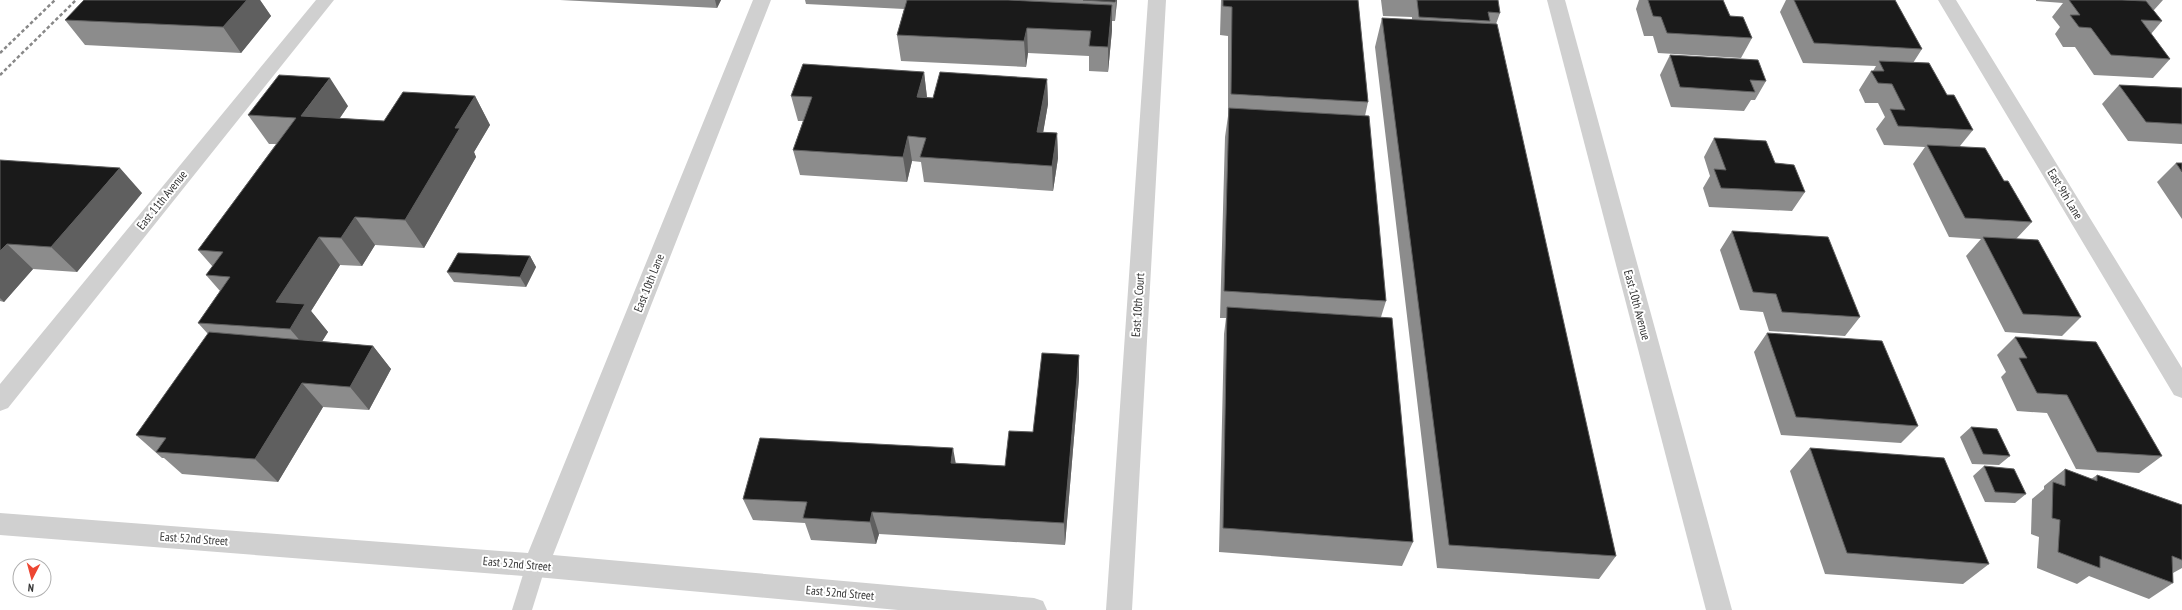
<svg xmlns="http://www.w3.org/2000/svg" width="2182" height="610" viewBox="0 0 2182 610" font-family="'PT Sans Narrow',sans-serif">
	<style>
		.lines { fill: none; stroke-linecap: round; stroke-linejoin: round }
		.service { fill: #d0d0d0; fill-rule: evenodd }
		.minor { fill: #d0d0d0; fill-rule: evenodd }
		.tertiary { fill: #d0d0d0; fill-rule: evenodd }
		.rail { stroke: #888; stroke-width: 2.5; stroke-dasharray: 3.5 2.5; stroke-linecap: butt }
		.wall { fill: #8c8c8c }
		.shaded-wall { fill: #5f5f5f }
		.building { fill: #1a1a1a; stroke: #5f5f5f }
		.labels { text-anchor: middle; stroke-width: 4; stroke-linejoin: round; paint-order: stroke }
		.street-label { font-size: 12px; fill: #333; stroke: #fff }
	</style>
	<rect width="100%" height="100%" fill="#fff"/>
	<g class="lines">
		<!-- service -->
		<path class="service" d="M 536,556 L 543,559 L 546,565 L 532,610 L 512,610 L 526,565 L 529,559 Z"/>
		<!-- minor -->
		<path class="minor" d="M 316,0 L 334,0 L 8,408 L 0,411 L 0,384 Z
			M 753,0 L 771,0 L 553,555 L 1034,598 L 1043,601 L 1047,610 L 898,610 L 536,577 L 0,535 L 0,513 L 528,553 Z
			M 1148,0 L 1166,0 L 1132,610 L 1106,610 Z
			M 1938,0 L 1956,0 L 2182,368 L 2182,398 L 2174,395 Z"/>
		<!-- tertiary -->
		<path class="tertiary" d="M 1547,0 L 1565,0 L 1732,610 L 1706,610 Z"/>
		<!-- rail -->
		<path class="rail" d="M 0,53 L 55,0
			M 0,75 L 76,0"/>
	</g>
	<!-- wall -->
	<path class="wall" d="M 84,0 L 260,0 L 271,16 L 241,53 L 85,45 L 65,20 Z
		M 560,0 L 721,0 L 717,8 Z
		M 805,0 L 1117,0 L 1115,21 L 1112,21 L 1112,30 L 1108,72 L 1089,71 L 1089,56 L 1028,53 L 1026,67 L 901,61 L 897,35 L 904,9 L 806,4 Z
		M 1221,0 L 1358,0 L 1368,102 L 1365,116 L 1386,301 L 1381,317 L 1413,542 L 1402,566 L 1219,552 L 1224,334 L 1226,318 L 1220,318 L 1225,137 L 1228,116 L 1228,36 L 1220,35 Z
		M 1381,0 L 1488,0 L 1500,13 L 1496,24 L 1616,556 L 1599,579 L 1437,568 L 1375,47 L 1382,18 L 1412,20 L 1412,17 L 1383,16 Z
		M 1639,0 L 1723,0 L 1730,16 L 1752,38 L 1741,58 L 1658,53 L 1653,36 L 1644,36 L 1636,9 Z
		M 1786,0 L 1895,0 L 1922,49 L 1913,63 L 1947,95 L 1973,130 L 1960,146 L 2004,181 L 2032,222 L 2016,239 L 2081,317 L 2062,336 L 2005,332 L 1966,256 L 1981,239 L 1949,237 L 1913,164 L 1925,147 L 1884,145 L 1876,129 L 1885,117 L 1878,103 L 1865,103 L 1859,90 L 1871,71 L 1873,71 L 1876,66 L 1803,63 L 1780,12 Z
		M 2036,0 L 2163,0 L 2154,10 L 2153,10 L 2162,21 L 2151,34 L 2170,59 L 2153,78 L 2094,75 L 2075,47 L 2063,47 L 2055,34 L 2060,27 L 2052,17 L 2063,3 L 2036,1 Z
		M 1670,55 L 1766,81 L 1755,100 L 1751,100 L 1744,111 L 1671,107 L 1660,75 Z
		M 924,72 L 927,97 L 933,98 L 1047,79 L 1048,104 L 1043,132 L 1057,133 L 1058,158 L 1053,191 L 924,182 L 921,162 L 912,161 L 907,182 L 800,175 L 793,150 L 803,121 L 798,121 L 791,96 Z
		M 2119,85 L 2182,88 L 2182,144 L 2128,141 L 2102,104 Z
		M 475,96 L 490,125 L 474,152 L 476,157 L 424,248 L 375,245 L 362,266 L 340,265 L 311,311 L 328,332 L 322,341 L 373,346 L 391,369 L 369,410 L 323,407 L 278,482 L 182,474 L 164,458 L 162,458 L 136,435 L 208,334 L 198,323 L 220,291 L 206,275 L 213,267 L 198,250 L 276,144 L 269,144 L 248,115 L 348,106 L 340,118 L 384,121 Z
		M 1714,138 L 1775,163 L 1805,192 L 1792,211 L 1709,207 L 1703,188 L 1710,176 L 1704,157 Z
		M 0,160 L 142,193 L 77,272 L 33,269 L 4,302 L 0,301 Z
		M 2176,163 L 2182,163 L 2182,219 L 2157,182 Z
		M 1732,231 L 1860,317 L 1845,336 L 1769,331 L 1763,312 L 1740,310 L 1720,250 Z
		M 530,256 L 536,267 L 526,287 L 454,282 L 447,272 Z
		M 1767,333 L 1918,426 L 1901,443 L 1781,435 L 1754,352 Z
		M 2015,337 L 2162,456 L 2139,473 L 2076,469 L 2047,413 L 2017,411 L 2001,377 L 2006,372 L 1997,355 Z
		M 1079,355 L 1079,378 L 1065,545 L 879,534 L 876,544 L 811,540 L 805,523 L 753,520 L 743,499 L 956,463 L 1005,466 L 1033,432 Z
		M 1971,427 L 2010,456 L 1999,465 L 1972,464 L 1960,437 Z
		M 1810,448 L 1989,564 L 1963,584 L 1825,574 L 1790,471 Z
		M 1984,466 L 2026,494 L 2015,503 L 1985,502 L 1973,476 Z
		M 2065,469 L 2091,479 L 2097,475 L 2182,505 L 2182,568 L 2173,573 L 2173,583 L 2149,599 L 2089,576 L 2077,584 L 2037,568 L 2039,537 L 2031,534 L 2032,499 L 2044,489 L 2044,486 Z"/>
	<!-- shaded-wall -->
	<path class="shaded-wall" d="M 247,0 L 260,0 L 271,16 L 241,53 L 223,27 Z
		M 715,0 L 721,0 L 717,8 Z
		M 1116,0 L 1117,0 L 1115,21 Z
		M 1112,5 L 1112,30 L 1108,72 L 1108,47 Z
		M 1027,28 L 1028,53 L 1026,67 L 1024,41 Z
		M 924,72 L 927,98 L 917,97 Z
		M 330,78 L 348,106 L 321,145 L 301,116 Z
		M 1047,79 L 1048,104 L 1039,157 L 1037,132 Z
		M 475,96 L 490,125 L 474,152 L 476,157 L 424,248 L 405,220 L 455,128 Z
		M 1057,133 L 1058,158 L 1053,191 L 1052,166 Z
		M 908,136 L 912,161 L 907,182 L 903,157 Z
		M 120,168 L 142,193 L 77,272 L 51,247 Z
		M 355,217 L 375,245 L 362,266 L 341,238 Z
		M 319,237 L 340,265 L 311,311 L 328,332 L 313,356 L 290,329 L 276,302 Z
		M 7,244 L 33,269 L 4,302 L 0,298 L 0,251 Z
		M 530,256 L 536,267 L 526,287 L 520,277 Z
		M 373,346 L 391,369 L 369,410 L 350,387 Z
		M 1079,355 L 1079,378 L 1065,545 L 1064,523 Z
		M 302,383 L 323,407 L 278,482 L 255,459 Z
		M 953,448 L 957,470 L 951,463 Z
		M 872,512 L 879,534 L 876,544 L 870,522 Z"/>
	<!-- building -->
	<path class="building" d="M 84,0 L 247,0 L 223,27 L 65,20 Z
		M 907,0 L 1008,0 L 1112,5 L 1108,47 L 1089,46 L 1091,31 L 1027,28 L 1024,41 L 897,35 Z
		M 1083,0 L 1116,0 L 1115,2 Z
		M 1223,0 L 1358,0 L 1368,102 L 1231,94 L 1232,7 L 1223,6 Z
		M 1417,0 L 1498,0 L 1500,13 L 1488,12 L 1490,21 L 1419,17 Z
		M 1648,0 L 1723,0 L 1730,16 L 1743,17 L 1752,38 L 1667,33 L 1661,17 L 1653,16 Z
		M 1794,0 L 1895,0 L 1922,49 L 1814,43 Z
		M 2069,0 L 2122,0 L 2146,1 L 2162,21 L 2141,20 L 2170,59 L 2111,55 L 2091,28 L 2079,27 L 2070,15 L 2080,15 Z
		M 1382,18 L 1497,24 L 1616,556 L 1449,545 Z
		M 1670,55 L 1758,60 L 1766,81 L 1750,80 L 1755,92 L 1680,87 Z
		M 1879,61 L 1929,63 L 1947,95 L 1954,95 L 1973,130 L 1898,126 L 1890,109 L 1905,110 L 1892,84 L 1878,83 L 1871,71 L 1884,71 Z
		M 803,64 L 924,72 L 917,97 L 933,98 L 940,72 L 1047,79 L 1037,132 L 1057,133 L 1052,166 L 920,157 L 926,138 L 908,136 L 903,157 L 793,150 L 812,97 L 791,96 Z
		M 279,75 L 330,78 L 301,116 L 384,121 L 403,92 L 475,96 L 455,128 L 460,128 L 405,220 L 355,217 L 341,238 L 319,237 L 276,302 L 305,304 L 290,329 L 198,323 L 230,277 L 206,275 L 223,252 L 198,250 L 296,118 L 248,115 Z
		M 2119,85 L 2182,88 L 2182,124 L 2146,122 Z
		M 1229,108 L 1369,116 L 1386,301 L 1224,291 Z
		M 1714,138 L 1766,141 L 1775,163 L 1794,165 L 1805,192 L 1721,188 L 1714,169 L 1726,170 Z
		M 1927,145 L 1985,148 L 2004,181 L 2008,181 L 2032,222 L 1965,218 Z
		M 0,160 L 120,168 L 51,247 L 7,244 L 0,251 Z
		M 2176,163 L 2182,163 L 2182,172 Z
		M 1732,231 L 1828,237 L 1860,317 L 1782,312 L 1776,294 L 1753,292 Z
		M 1983,237 L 2038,240 L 2081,317 L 2023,314 Z
		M 458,253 L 530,256 L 520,277 L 447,272 Z
		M 1227,307 L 1392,318 L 1413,542 L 1223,528 Z
		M 209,332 L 373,346 L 350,387 L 302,383 L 255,459 L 156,452 L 166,438 L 136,435 Z
		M 1767,333 L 1882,341 L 1918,426 L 1796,417 Z
		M 2015,337 L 2096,342 L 2162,456 L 2097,452 L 2067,395 L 2037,393 L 2019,358 L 2027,358 Z
		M 1042,353 L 1079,355 L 1064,523 L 872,512 L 870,522 L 803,518 L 807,502 L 743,499 L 760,438 L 953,448 L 951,463 L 1005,466 L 1009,431 L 1033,432 Z
		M 1971,427 L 1997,429 L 2010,456 L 1983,454 Z
		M 1810,448 L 1944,458 L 1989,564 L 1847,553 Z
		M 1984,466 L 2014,469 L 2026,494 L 1995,492 Z
		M 2065,469 L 2097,481 L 2097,475 L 2182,505 L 2182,560 L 2172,556 L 2173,583 L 2100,556 L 2100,568 L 2058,552 L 2060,520 L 2052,518 L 2053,482 L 2065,486 Z"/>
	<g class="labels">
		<!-- street labels -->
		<g class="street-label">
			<text transform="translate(2065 194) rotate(59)" y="4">East 9th Lane</text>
			<text transform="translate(162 200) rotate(-51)" y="4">East 11th Avenue</text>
			<text transform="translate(649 283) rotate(-68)" y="4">East 10th Lane</text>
			<text transform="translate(1138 305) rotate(-86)" y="4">East 10th Court</text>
			<text transform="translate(1637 305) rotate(75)" y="4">East 10th Avenue</text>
			<text transform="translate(194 539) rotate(4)" y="4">East 52nd Street</text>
			<text transform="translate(517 564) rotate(5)" y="4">East 52nd Street</text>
			<text transform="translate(840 593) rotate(5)" y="4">East 52nd Street</text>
		</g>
	</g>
	<!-- north arrow -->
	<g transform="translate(32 578) rotate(186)"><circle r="19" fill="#ffffff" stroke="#adadad"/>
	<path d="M0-3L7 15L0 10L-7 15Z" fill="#ed4632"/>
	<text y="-6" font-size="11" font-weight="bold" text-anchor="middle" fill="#333333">N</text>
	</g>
</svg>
